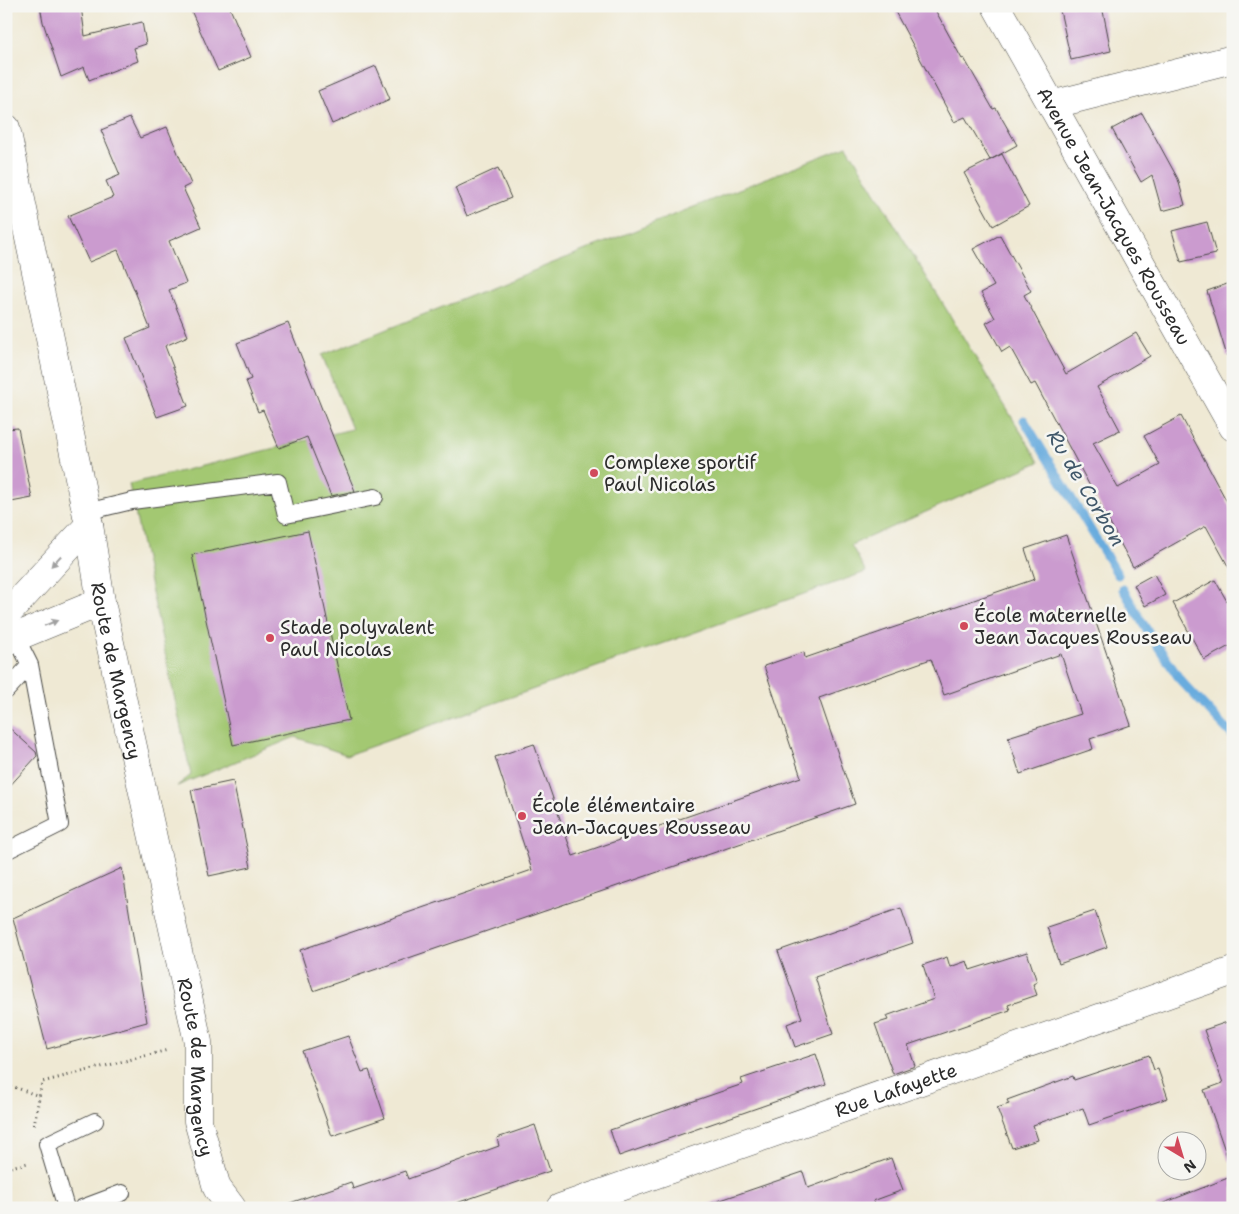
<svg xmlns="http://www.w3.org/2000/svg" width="1239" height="1214" viewBox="0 0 1239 1214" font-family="'Shantell Sans',sans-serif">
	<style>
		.green { fill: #a3c872; stroke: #677a4e }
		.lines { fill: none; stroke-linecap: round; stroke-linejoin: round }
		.stream { stroke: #69acde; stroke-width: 9 }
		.building { fill: #cb9bcf }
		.service-casing { stroke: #484844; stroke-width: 18 }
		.minor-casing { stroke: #484844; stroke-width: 29 }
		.secondary-casing { stroke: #484844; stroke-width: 29 }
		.path { stroke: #484844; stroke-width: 3; stroke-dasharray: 1 4; stroke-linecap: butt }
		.service { stroke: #fff; stroke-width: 16 }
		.minor { stroke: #fff; stroke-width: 28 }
		.secondary { stroke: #fff; stroke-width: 28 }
		.oneway { fill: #a0a0a0 }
		.poi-dot { fill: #d1495b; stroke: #f6f6f2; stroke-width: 2 }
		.labels { text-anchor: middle; stroke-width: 5; stroke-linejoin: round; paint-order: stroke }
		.street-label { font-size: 19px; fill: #2b2b2b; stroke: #f6f6f2 }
		.poi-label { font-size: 19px; fill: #2b2b2b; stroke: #f6f6f2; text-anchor: start }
		.water-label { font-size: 20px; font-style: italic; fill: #41586a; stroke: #f6f6f2 }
	</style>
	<rect width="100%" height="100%" fill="#f6f6f2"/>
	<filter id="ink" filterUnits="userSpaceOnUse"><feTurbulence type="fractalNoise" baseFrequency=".02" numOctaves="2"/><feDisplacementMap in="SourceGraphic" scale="10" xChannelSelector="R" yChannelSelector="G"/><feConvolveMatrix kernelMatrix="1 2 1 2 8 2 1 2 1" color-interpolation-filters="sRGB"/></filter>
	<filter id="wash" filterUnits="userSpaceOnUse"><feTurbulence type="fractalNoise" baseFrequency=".0096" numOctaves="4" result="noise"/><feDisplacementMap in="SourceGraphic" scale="20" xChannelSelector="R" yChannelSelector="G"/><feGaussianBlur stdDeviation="1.12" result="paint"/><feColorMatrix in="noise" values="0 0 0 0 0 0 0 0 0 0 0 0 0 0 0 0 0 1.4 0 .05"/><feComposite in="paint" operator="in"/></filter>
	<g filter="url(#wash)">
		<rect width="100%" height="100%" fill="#efe9d4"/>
		<!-- green -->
		<path class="green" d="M 847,146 L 1039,462 L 851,545 L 866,572 L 347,755 L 295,737 L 177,786 L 191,775 L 129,484 L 352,429 L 322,355 Z"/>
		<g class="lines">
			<!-- stream -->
			<path class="stream" d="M 1024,420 L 1118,575
				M 1123,589 L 1145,627 L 1181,681 L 1233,736"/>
		</g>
		<g id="blocks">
			<!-- building -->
			<path class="building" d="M 40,6 L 81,6 L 85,36 L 142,22 L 146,44 L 134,48 L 138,61 L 89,80 L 84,67 L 61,77 L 43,22 Z
				M 189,6 L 229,6 L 251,57 L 218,71 Z
				M 892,6 L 933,6 L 962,59 L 964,58 L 993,109 L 996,108 L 1017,145 L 990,160 L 965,117 L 954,122 Z
				M 1059,6 L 1102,6 L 1111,51 L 1071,60 Z
				M 376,66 L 390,99 L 332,124 L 318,91 Z
				M 1142,113 L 1178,179 L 1185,205 L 1162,211 L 1152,175 L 1141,182 L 1112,129 Z
				M 130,118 L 140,138 L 167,127 L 191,184 L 183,188 L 201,227 L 169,241 L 186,283 L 169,290 L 188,336 L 165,346 L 188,406 L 157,417 L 126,338 L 150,328 L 118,250 L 89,262 L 68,216 L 113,197 L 106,181 L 120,175 L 101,130 Z
				M 1002,154 L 1029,206 L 993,226 L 964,173 Z
				M 498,168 L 511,198 L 467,216 L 455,188 Z
				M 1207,222 L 1216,254 L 1181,262 L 1172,231 Z
				M 1000,235 L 1031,291 L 1024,295 L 1066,374 L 1136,333 L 1150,356 L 1097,387 L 1120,430 L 1093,443 L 1118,488 L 1160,465 L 1144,436 L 1181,416 L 1233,513 L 1233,575 L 1206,526 L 1133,567 L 1035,383 L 1031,385 L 1010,347 L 1002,352 L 986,323 L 995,318 L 981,293 L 994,286 L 973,249 Z
				M 1233,282 L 1233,355 L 1227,356 L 1207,291 Z
				M 288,323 L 331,432 L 355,491 L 331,496 L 307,437 L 279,448 L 263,410 L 258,412 L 246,381 L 251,379 L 237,343 Z
				M 18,428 L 32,498 L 6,503 L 6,429 Z
				M 308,531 L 349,720 L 233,745 L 192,555 Z
				M 1066,535 L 1131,725 L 1090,739 L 1093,749 L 1020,774 L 1008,737 L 1081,714 L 1061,654 L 944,695 L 931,659 L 819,698 L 855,804 L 313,991 L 300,950 L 532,870 L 495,757 L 534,744 L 573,856 L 801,777 L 764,666 L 804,652 L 805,658 L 1035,579 L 1025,549 Z
				M 1154,574 L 1165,595 L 1145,606 L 1134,585 Z
				M 1215,580 L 1233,612 L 1233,644 L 1204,660 L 1173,603 Z
				M 6,725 L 36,752 L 37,756 L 6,790 Z
				M 233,781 L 251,867 L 209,876 L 191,790 Z
				M 122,868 L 147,1022 L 47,1049 L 13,918 Z
				M 901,908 L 913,943 L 815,977 L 833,1034 L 795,1047 L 787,1024 L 802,1018 L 778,951 Z
				M 1095,911 L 1107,947 L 1059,964 L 1047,927 Z
				M 1027,952 L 1037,982 L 1033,984 L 1037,995 L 1008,1005 L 1010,1010 L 908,1045 L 915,1066 L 893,1074 L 875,1024 L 888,1020 L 886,1016 L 934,999 L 923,965 L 947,957 L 950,967 L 967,961 L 970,970 Z
				M 1233,1020 L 1233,1161 L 1229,1162 L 1204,1090 L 1223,1083 L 1204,1030 Z
				M 348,1036 L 362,1072 L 369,1070 L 385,1118 L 332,1136 L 302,1051 Z
				M 816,1054 L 826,1084 L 619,1156 L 610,1130 L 743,1084 L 741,1079 Z
				M 1149,1055 L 1154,1070 L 1158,1069 L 1168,1098 L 1089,1125 L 1083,1108 L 1033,1125 L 1038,1140 L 1012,1148 L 997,1108 L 1009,1104 L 1007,1100 L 1073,1076 L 1074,1080 Z
				M 535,1125 L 550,1171 L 442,1208 L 288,1208 L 287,1204 L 351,1182 L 353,1189 L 405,1171 L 408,1179 L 499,1146 L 497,1138 Z
				M 891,1158 L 903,1190 L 873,1201 L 875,1208 L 710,1208 L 709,1204 L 803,1172 L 808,1188 Z
				M 1233,1176 L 1233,1208 L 1156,1208 L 1156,1206 Z"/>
		</g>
	</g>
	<g filter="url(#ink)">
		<use href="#blocks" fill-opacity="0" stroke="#484844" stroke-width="1"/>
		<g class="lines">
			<defs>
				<path id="service" d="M 86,512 L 132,501 L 278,482 L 286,515 L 375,497
					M 6,691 L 30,665 L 16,637
					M 6,851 L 60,824 L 30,665
					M 66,1208 L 47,1144 L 95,1121
					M 82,1208 L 122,1193"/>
				<g id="minor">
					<path id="s1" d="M 996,6 L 1233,427"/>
					<path d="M 1051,105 L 1233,59"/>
					<path d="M 6,615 L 89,525"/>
					<path d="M 6,641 L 101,602"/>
					<path id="s2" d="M 560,1208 L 1233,971"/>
				</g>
				<g id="secondary">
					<path id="s3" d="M 6,128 L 89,525 L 101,602 L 198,1042 L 198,1121 L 217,1188 L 232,1208"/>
				</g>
			</defs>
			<!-- service casing -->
			<use href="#service" class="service-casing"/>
			<!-- minor casing -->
			<use href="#minor" class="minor-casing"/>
			<!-- secondary casing -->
			<use href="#secondary" class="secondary-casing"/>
			<!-- path -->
			<path class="path" d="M 6,1084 L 39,1096
				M 34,1125 L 42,1082 L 168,1050
				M 6,1168 L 28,1163"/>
			<!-- service -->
			<use href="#service" class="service"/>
			<!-- minor -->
			<use href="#minor" class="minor"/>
			<!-- secondary -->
			<use href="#secondary" class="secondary"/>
		</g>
		<!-- one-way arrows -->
		<defs><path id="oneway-solid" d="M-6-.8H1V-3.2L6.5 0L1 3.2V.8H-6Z" transform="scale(1.25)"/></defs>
		<g class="oneway">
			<use href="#oneway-solid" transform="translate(56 561) rotate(133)"/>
			<use href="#oneway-solid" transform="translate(51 623) rotate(-22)"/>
		</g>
	</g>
	<!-- markers -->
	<g class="poi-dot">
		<circle cx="594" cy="473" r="5"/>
		<circle cx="964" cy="626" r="5"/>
		<circle cx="270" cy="638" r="5"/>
		<circle cx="522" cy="816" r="5"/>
	</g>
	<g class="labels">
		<!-- street labels -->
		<g class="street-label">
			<text dy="7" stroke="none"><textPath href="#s1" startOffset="241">Avenue Jean-Jacques Rousseau</textPath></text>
			<text dy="7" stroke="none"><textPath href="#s3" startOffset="554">Route de Margency</textPath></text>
			<text dy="7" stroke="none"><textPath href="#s3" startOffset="959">Route de Margency</textPath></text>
			<text dy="7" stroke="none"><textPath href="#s2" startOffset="356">Rue Lafayette</textPath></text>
		</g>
		<!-- poi labels -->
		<g class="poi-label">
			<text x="604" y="469">Complexe sportif<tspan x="604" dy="22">Paul Nicolas</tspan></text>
			<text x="974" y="622">École maternelle<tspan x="974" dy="22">Jean Jacques Rousseau</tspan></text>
			<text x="280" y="634">Stade polyvalent<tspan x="280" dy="22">Paul Nicolas</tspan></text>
			<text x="532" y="812">École élémentaire<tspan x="532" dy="22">Jean-Jacques Rousseau</tspan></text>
		</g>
		<!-- water labels -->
		<g class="water-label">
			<text transform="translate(1086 488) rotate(59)" y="7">Ru de Corbon</text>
		</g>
	</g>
	<!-- margin -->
	<rect width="1239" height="1214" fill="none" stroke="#f6f6f2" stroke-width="25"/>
	<!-- north arrow -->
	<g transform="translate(1182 1156) rotate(142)"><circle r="24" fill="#f6f6f2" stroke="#a5a5a2"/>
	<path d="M0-4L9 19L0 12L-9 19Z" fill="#d1495b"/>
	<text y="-8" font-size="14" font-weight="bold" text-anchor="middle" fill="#2b2b2b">N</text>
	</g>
</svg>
